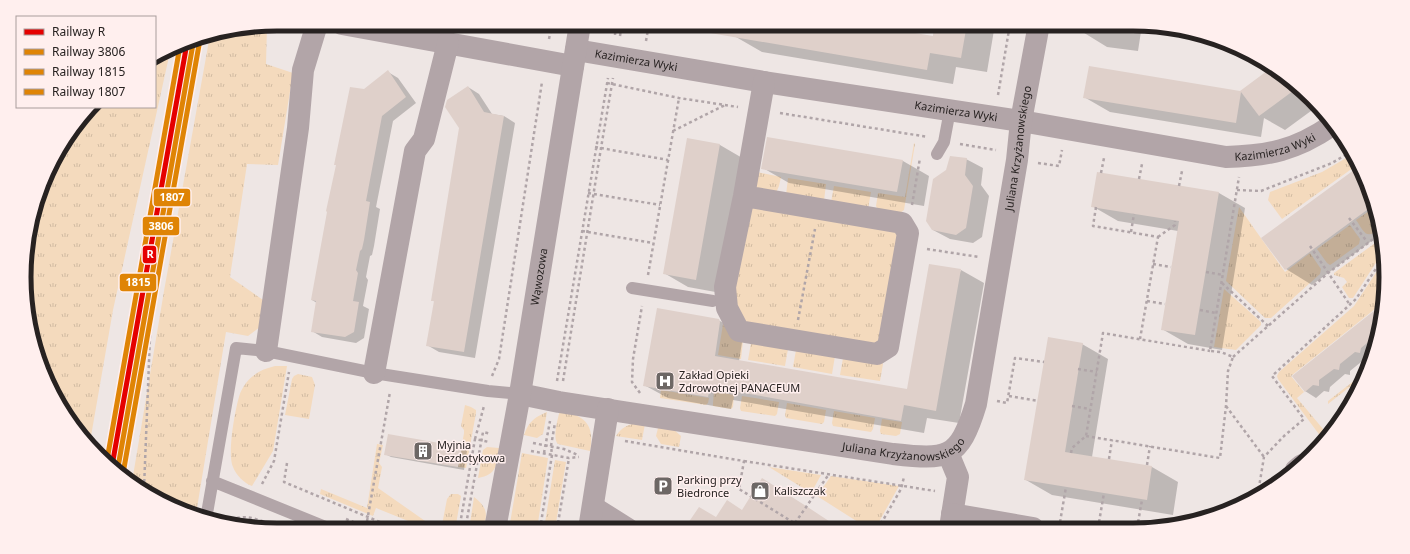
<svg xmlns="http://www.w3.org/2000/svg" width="1410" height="554" viewBox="0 0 1410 554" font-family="'Noto Sans',sans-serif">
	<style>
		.grass { fill: url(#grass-tufts) }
		.shadow { fill: #0003 }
		.building { fill: #dfd0ca }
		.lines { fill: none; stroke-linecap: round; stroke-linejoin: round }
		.path { stroke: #b0a5a8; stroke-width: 2.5; stroke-dasharray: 3 3; stroke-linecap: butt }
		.service { stroke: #b2a5a8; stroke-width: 12 }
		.minor { stroke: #b2a5a8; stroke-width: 22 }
		.rail-1-casing { stroke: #ffefee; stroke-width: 8 }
		.rail-2-casing { stroke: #ffefee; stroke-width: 8 }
		.rail-3-casing { stroke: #ffefee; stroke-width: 8 }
		.rail-4-casing { stroke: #ffefee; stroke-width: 8 }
		.rail-1 { stroke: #e50000; stroke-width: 5 }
		.rail-2 { stroke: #df8405; stroke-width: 5 }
		.rail-3 { stroke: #df8405; stroke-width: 5 }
		.rail-4 { stroke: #df8405; stroke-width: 5 }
		.labels { text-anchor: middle; stroke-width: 3; stroke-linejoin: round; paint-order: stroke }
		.street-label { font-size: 11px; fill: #272221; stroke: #ffefee }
		.poi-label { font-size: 11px; fill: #272221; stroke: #ffefee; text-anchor: start }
		.rim { fill: none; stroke: #272221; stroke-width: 5 }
		.line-badge { stroke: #ffefee; stroke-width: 1.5 }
		.badge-label { font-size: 11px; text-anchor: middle; font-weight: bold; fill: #fff }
	</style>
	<defs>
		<pattern id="grass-tufts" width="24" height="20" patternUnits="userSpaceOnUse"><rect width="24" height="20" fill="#f4dabd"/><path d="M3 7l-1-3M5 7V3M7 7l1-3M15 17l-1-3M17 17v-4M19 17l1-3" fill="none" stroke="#d1bba2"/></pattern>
	</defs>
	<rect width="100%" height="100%" fill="#eee6e4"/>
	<!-- grass -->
	<path class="grass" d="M 267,26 L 266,64 L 293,73 L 278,165 L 247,164 L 230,277 L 263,300 L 260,327 L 248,336 L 226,332 L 196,514 L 132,482 L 164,291 L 210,35 Z
		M 170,52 L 113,310 L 90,442 L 67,417 L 29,327 L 26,244 L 58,151 L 94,107 L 155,107 L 155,61 Z
		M 914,143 L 915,144 L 904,210 L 899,214 L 879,212 L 876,206 L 878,193 L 905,197 Z
		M 1353,154 L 1357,165 L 1282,219 L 1268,200 L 1270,192 L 1322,172 Z
		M 757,172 L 781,177 L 779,186 L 776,193 L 753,189 Z
		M 788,178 L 826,184 L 824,201 L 786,195 Z
		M 834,186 L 871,192 L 868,209 L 831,202 Z
		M 748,203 L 900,233 L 881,342 L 874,347 L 742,324 L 730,296 Z
		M 1239,207 L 1285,272 L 1310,253 L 1321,269 L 1320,274 L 1271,318 L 1265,318 L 1226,281 Z
		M 1372,209 L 1379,230 C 1365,240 1364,231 1356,220 Z
		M 1350,225 L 1360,239 L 1359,244 L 1333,263 L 1330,265 L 1327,263 L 1317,249 Z
		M 1382,238 L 1384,244 L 1383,252 L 1353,298 L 1349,298 L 1342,287 L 1347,282 L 1344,278 L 1334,275 L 1334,273 Z
		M 1383,262 L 1380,305 L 1291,376 L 1304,392 L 1297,398 L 1323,429 L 1321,437 L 1278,379 L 1277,376 L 1279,372 L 1354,306 Z
		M 1224,289 L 1261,322 L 1261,325 L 1236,350 L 1214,347 Z
		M 724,318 L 743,341 L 741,359 L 718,355 Z
		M 751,343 L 788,349 L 785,366 L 748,360 Z
		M 796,350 L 835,356 L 832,374 L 793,367 Z
		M 843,358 L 882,362 L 883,364 L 880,381 L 840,375 Z
		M 275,366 L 287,366 L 273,451 L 252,486 C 244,483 236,475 233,467 C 227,455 235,410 239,397 C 240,392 243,387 246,383 C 254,373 263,369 275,366 Z
		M 1364,373 L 1361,378 L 1328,404 L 1328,401 Z
		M 298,374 L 312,377 L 315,385 L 309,419 L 285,415 L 292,379 L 294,376 Z
		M 661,390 L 709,398 L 708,403 L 706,405 L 660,398 Z
		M 714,391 L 734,395 L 733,407 L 731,409 L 713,406 L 713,403 Z
		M 742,396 L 779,402 L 777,414 L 775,416 L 741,411 L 740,408 Z
		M 787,403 L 826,410 L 824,422 L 822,424 L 786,418 L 785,415 Z
		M 465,405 L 471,407 L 476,410 L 476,413 L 466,468 L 458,467 L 464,433 L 464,430 L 461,426 Z
		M 560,410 C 585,416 595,424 590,451 L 558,444 C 552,439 558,418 560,410 Z
		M 834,411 L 875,418 L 873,429 L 871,432 L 833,426 L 832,423 Z
		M 547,412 L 543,434 L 537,438 L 524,435 C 529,422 533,418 547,412 Z
		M 882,419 L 902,422 L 900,434 L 896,436 L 881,434 L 880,431 Z
		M 637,423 L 645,424 L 642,440 L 616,436 C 622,427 627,425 637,423 Z
		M 658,428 L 672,428 L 681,436 L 679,447 L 661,444 L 656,436 Z
		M 377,444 L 383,445 L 379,463 L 382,467 L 378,488 L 438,530 L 417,530 L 418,525 L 376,508 L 373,516 L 320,494 L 321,489 L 367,508 Z
		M 487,447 L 499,448 C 497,464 497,475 478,478 L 483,450 Z
		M 522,453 L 548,458 L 537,529 L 509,529 Z
		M 555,460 L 566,462 L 555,529 L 544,529 Z
		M 769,467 L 821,475 L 811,493 Z
		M 831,476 L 899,486 L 875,529 L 869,529 L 817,496 Z
		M 451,494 L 458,494 L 461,496 L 455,530 L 441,530 L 447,499 Z
		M 474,497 C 488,508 487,513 484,529 L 469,530 Z
		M 241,520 L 260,525 L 259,528 L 232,524 L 236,521 Z"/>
	<!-- shadow -->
	<path class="shadow" d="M 738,24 L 855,24 L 933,37 L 936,24 L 995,24 L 987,72 L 956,67 L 953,84 L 762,52 L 736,37 Z
		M 1082,24 L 1133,24 L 1142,25 L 1138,51 L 1107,47 L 1081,31 Z
		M 388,72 L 398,78 L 416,103 L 393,121 L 376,207 L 380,209 L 374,246 L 372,255 L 370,256 L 366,277 L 368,280 L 363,306 L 369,309 L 364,338 L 356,343 L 322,337 L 312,331 L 317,303 L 312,300 L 364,90 Z
		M 1287,76 L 1315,108 L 1285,130 L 1264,118 L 1261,137 L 1110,112 L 1084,97 L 1241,92 Z
		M 468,87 L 479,94 L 492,114 L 504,116 L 515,123 L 475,358 L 439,352 L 427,345 L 435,302 L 432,300 Z
		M 688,139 L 720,145 L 744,159 L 721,293 L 688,287 L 664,273 Z
		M 966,159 L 983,168 L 981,185 L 989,196 L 982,237 L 973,243 L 950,239 L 933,230 Z
		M 903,161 L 929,176 L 924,206 L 789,183 L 763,168 Z
		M 1358,169 L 1381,234 L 1312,285 L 1286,269 L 1263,238 Z
		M 1219,193 L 1245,208 L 1222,350 L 1188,344 L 1162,329 L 1178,231 L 1118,221 L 1092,206 Z
		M 961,270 L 984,283 L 959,423 L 927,418 L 924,433 L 733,400 L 731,409 L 668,398 L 644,385 L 718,320 L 742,333 L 743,336 L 739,361 L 907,390 Z
		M 1380,308 L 1377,343 L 1370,359 L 1366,358 L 1350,371 L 1350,375 L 1345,374 L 1330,387 L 1329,392 L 1324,391 L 1316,398 L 1305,391 Z
		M 1082,344 L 1108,359 L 1092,457 L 1152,467 L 1178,482 L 1173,515 L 1052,495 L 1026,480 Z
		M 462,448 L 467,451 L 464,470 L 391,457 L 385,454 Z"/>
	<!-- building -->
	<path class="building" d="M 710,24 L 861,24 L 933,36 L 935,24 L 967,24 L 961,58 L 930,53 L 927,70 L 710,33 Z
		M 1089,66 L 1240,91 L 1271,68 L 1287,76 L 1297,88 L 1259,116 L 1241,92 L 1236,123 L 1083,98 Z
		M 388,70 L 406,97 L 382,116 L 366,201 L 370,202 L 364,240 L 362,249 L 360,251 L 356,270 L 358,273 L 353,301 L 359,302 L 354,332 L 345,337 L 311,332 L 316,301 L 311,300 L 327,212 L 326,211 L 336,165 L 334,165 L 350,87 L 364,89 Z
		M 468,86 L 484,112 L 504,116 L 464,352 L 426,346 L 434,301 L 431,301 L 459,128 L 445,107 L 447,100 Z
		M 767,137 L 903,160 L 897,192 L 761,169 Z
		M 687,138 L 720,144 L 696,280 L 663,274 Z
		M 950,156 L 967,158 L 965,175 L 973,186 L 966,228 L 956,235 L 932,230 L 926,221 L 933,179 L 946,170 Z
		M 1358,167 L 1371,207 L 1285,270 L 1261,238 Z
		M 1097,172 L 1219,192 L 1195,335 L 1161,330 L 1179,221 L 1091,207 Z
		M 929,264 L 961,269 L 936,411 L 904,405 L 901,421 L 710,387 L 708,397 L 643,386 L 657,308 L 719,319 L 720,322 L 715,356 L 907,389 Z
		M 1380,306 L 1378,334 L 1361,348 L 1360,353 L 1355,352 L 1340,364 L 1339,370 L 1334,369 L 1319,380 L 1319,386 L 1313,385 L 1305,392 L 1292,376 Z
		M 1048,337 L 1083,343 L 1065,452 L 1152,466 L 1147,500 L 1024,480 Z
		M 388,434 L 462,447 L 458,467 L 384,455 Z
		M 762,478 L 806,506 L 841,529 L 684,529 L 699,507 L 716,517 L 727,500 L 742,510 Z"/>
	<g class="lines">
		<!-- path -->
		<path class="path" d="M 615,35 L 616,24
			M 620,36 L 622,24
			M 549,39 L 552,24
			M 646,41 L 649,24
			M 607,83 L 679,98 L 738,107
			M 998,95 L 1010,24
			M 780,113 L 928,137
			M 673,131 L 725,105
			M 960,144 L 996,150
			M 595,147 L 668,160
			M 1038,163 L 1059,166 L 1062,150
			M 1101,173 L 1104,158
			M 1139,179 L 1142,164
			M 1179,186 L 1182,171
			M 1237,190 L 1261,191 L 1332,163 L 1352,151
			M 588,193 L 660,205
			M 912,205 L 920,158
			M 1096,207 L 1093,226 L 1158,237 L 1140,339
			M 1349,218 L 1368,243
			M 582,231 L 653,243
			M 1131,232 L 1134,214
			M 1158,237 L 1175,225 L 1175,221
			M 1310,246 L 1350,305
			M 927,249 L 979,257
			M 1153,264 L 1171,267
			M 1206,272 L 1223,275
			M 648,275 L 679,98
			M 1222,283 L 1268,326
			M 1147,301 L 1165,304
			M 1200,310 L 1216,313
			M 798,320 L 815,229
			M 1233,357 L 1328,273 L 1380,234
			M 1078,369 L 1097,372
			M 492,376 L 499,359 L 542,82
			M 557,381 L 608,78
			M 563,381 L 601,148 L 613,78
			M 640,393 L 632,382 L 633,359 L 642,306
			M 1009,396 L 1038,401
			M 997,401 L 1007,403 L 1015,358 L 1044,362
			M 1072,406 L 1090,409
			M 1226,406 L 1264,457
			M 1086,436 L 1220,458 L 1226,406 L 1228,371 L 1233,357 L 1221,352 L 1210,351 L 1239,177
			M 475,439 L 484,406
			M 625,441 L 744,461 L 739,489 L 804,529
			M 533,443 L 564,449 L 578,455
			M 531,451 L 569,458 L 579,457
			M 544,453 L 550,421
			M 1071,453 L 1072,448 L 1086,436 L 1103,333 L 1210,351
			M 1109,459 L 1112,440
			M 744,461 L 935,491
			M 287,463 L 284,482 L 399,530
			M 1147,465 L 1150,446
			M 262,484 L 274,461 L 289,372
			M 144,488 L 150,337 L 152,322 L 150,315
			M 1259,495 L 1259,487 L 1264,457 L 1284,436 L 1304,419 L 1272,376 L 1356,299 L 1383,258
			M 346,519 L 373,530
			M 226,523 C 244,510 264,522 283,530
			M 795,523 L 829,474
			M 366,527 L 390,392
			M 1059,528 L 1066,487
			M 1098,528 L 1104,493
			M 1137,528 L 1142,500
			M 540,529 L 552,455 L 551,446 L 555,423
			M 557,529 L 569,458
			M 878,529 L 901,489 L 904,477
			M 459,530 L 475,439 L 489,442
			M 465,530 L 483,432 L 491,434"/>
		<!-- service -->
		<path class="service" d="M 937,154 L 944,142 L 950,110
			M 632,288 L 713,301
			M 212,481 L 333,530
			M 206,519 L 236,348 L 266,351 L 374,373 L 488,391 L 520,394"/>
		<!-- minor -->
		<g class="minor">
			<path d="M 342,24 L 573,66"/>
			<path id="s1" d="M 576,50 L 764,82 L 1021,121 L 1226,157 C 1268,156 1296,150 1331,126"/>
			<path d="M 744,196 L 902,223 L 908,233 L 888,347 L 877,354 L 739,331 L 727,308 L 725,287 L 744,196 L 764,82"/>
			<path d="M 266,351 L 298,128 L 303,70 L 317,24"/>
			<path d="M 374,373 L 415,151 L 424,139 L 448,43"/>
			<path id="s2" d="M 520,394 L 559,402 L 893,454 C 947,460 959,460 976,404 L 1017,160 L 1021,121 L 1039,24"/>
			<path d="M 948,453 L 958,477 L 950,528"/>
			<path d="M 1296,470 L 1302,465"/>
			<path d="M 593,507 L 628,529"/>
			<path d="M 952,514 L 1033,528"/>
			<path id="s3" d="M 495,529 L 520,394 L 580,24"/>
			<path d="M 589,529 L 608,409"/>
		</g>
		<defs>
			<path id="rail-1" d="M 112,466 L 187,43"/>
			<path id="rail-2" d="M 118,467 L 193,44"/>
			<path id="rail-3" d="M 107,460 L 180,46"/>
			<path id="rail-4" d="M 124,468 L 199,45"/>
		</defs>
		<!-- rail-1 casing -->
		<use href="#rail-1" class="rail-1-casing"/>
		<!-- rail-2 casing -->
		<use href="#rail-2" class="rail-2-casing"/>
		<!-- rail-3 casing -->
		<use href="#rail-3" class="rail-3-casing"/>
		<!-- rail-4 casing -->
		<use href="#rail-4" class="rail-4-casing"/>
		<!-- rail-1 -->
		<use href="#rail-1" class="rail-1"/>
		<!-- rail-2 -->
		<use href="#rail-2" class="rail-2"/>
		<!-- rail-3 -->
		<use href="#rail-3" class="rail-3"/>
		<!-- rail-4 -->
		<use href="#rail-4" class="rail-4"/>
	</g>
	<!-- icons -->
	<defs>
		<symbol id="hospital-square" viewBox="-11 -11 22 22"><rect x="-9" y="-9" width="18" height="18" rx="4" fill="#6d6765" stroke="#ffefee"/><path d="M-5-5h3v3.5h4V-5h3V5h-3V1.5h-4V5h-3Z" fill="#fff"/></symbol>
		<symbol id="building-square" viewBox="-11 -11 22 22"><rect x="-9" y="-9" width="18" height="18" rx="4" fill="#6d6765" stroke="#ffefee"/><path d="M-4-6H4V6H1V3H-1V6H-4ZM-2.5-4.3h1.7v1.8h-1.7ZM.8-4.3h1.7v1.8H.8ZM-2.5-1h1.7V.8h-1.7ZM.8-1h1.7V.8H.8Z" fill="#fff"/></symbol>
		<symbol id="parking-square" viewBox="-11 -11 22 22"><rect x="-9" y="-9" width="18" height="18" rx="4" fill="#6d6765" stroke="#ffefee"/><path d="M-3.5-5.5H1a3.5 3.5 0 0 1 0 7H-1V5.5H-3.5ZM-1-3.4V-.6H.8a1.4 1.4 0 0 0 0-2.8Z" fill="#fff"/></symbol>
		<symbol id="shop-square" viewBox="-11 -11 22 22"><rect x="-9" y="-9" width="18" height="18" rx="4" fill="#6d6765" stroke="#ffefee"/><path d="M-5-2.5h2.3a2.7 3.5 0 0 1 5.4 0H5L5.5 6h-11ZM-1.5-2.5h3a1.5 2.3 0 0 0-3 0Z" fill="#fff"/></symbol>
	</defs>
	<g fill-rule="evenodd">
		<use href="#hospital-square" x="654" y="370" width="22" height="22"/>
		<use href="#building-square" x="412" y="440" width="22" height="22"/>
		<use href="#parking-square" x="652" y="475" width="22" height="22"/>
		<use href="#shop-square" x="749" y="480" width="22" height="22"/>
	</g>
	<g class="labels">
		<!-- street labels -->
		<g class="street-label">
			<text dy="4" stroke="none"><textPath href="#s1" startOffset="61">Kazimierza Wyki</textPath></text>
			<text dy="4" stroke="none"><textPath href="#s1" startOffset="385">Kazimierza Wyki</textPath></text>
			<text dy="4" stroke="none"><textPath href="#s1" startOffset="709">Kazimierza Wyki</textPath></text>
			<text dy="4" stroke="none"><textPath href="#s2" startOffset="750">Juliana Krzyżanowskiego</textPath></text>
			<text dy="4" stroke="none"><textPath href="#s3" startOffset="256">Wąwozowa</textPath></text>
			<text dy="4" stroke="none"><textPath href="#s2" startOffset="390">Juliana Krzyżanowskiego</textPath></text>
		</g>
		<!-- poi labels -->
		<g class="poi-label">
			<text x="679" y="379">Zakład Opieki<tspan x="679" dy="13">Zdrowotnej PANACEUM</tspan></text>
			<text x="437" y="449">Myjnia<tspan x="437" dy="13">bezdotykowa</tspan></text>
			<text x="677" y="484">Parking przy<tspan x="677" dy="13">Biedronce</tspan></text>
			<text x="774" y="495">Kaliszczak</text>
		</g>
	</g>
	<!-- crop -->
	<path d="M0 0H1410V554H0ZM277 31H1133A246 246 0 0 1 1379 277V277A246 246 0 0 1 1133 523H277A246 246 0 0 1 31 277V277A246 246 0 0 1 277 31Z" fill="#ffefee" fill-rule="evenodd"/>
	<path class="rim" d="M277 31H1133A246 246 0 0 1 1379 277V277A246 246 0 0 1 1133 523H277A246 246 0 0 1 31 277V277A246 246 0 0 1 277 31Z"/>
	<g class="line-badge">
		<rect x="153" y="188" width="38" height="19" rx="4" fill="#df8405"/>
		<rect x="142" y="216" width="38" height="20" rx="4" fill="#df8405"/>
		<rect x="142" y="245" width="15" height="19" rx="4" fill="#e50000"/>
		<rect x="119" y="273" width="38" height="19" rx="4" fill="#df8405"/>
	</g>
	<g class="badge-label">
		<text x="172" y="201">1807</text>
		<text x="161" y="230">3806</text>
		<text x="150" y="258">R</text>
		<text x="138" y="286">1815</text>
	</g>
	<!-- legend -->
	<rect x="16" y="16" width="140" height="92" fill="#ffefee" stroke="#a99d9c"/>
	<rect x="24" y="29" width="20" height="6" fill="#e50000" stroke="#a99d9c"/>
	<text x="52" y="36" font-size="12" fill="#272221">Railway R</text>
	<rect x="24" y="49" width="20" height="6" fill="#df8405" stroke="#a99d9c"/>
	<text x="52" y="56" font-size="12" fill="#272221">Railway 3806</text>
	<rect x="24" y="69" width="20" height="6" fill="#df8405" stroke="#a99d9c"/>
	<text x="52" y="76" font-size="12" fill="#272221">Railway 1815</text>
	<rect x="24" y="89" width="20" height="6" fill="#df8405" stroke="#a99d9c"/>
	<text x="52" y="96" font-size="12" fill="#272221">Railway 1807</text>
</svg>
